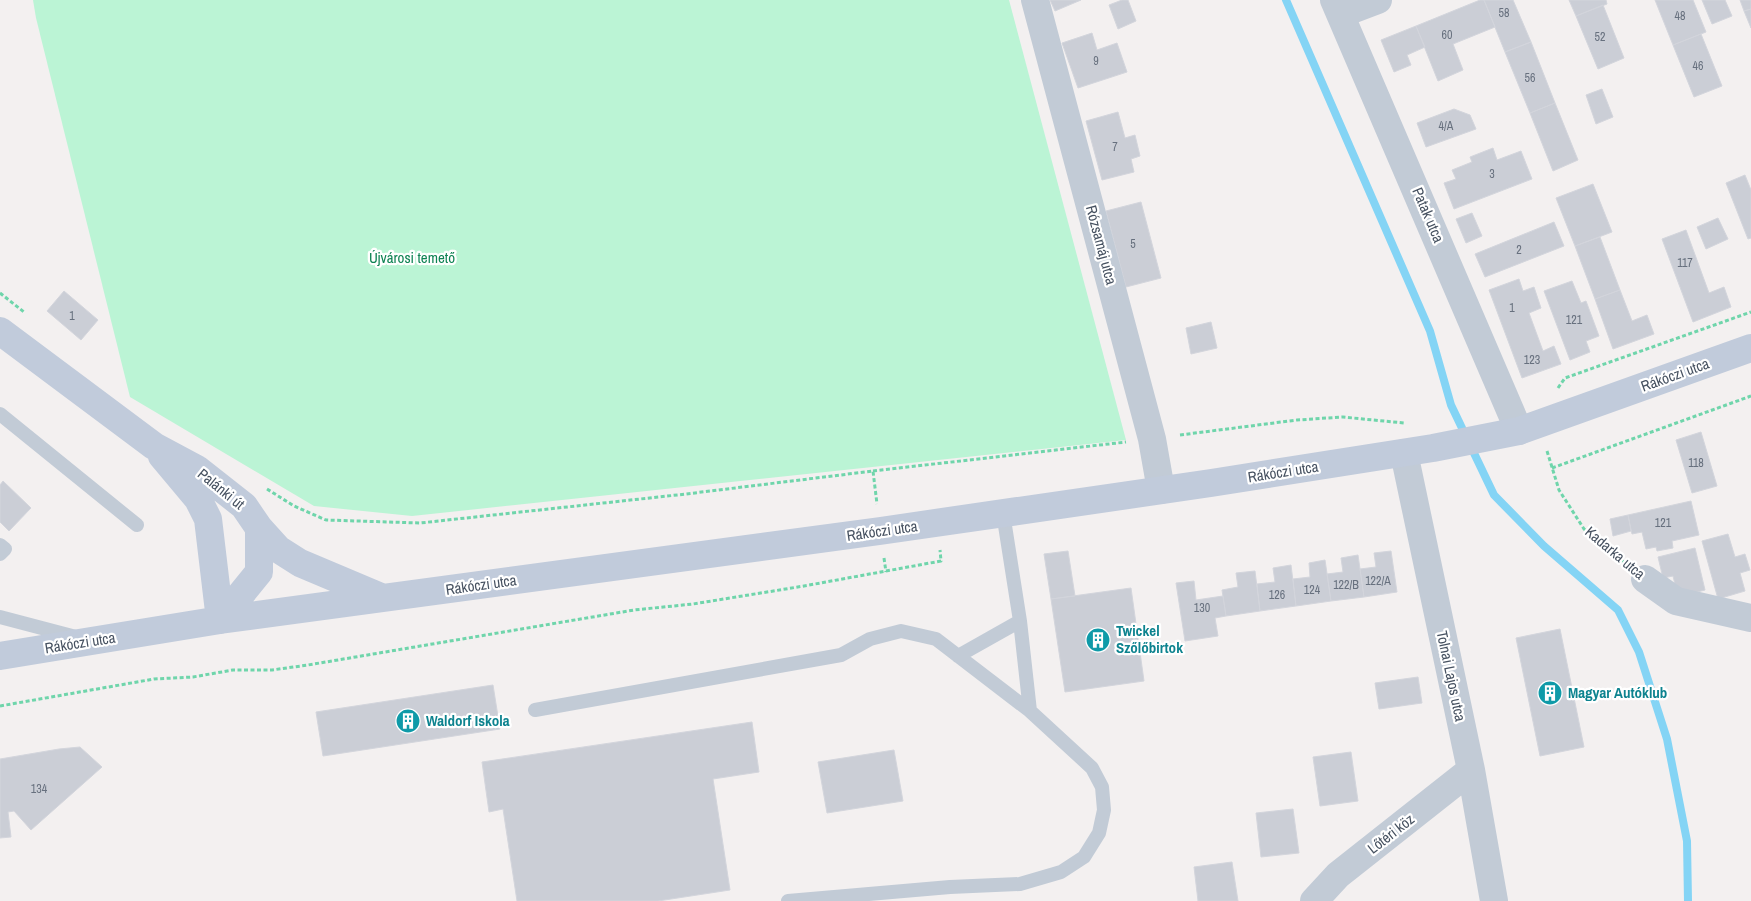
<svg xmlns="http://www.w3.org/2000/svg" width="1751" height="901" viewBox="0 0 1751 901" font-family="'Archivo Narrow',sans-serif">
	<style>
		.green { fill: #bbf4d5 }
		.lines { fill: none; stroke-linecap: round; stroke-linejoin: round }
		.stream { stroke: #84d4f5; stroke-width: 8 }
		.building { fill: #cbced6; stroke: #d3d5dc }
		.path { stroke: #6fd5ab; stroke-width: 3; stroke-dasharray: 4 2.5; stroke-linecap: butt }
		.lane { stroke: #c2cbd6; stroke-width: 14 }
		.street { stroke: #c2cbd6; stroke-width: 28 }
		.secondary { stroke: #c1cbdb; stroke-width: 28 }
		.labels { text-anchor: middle; stroke-width: 4.5; stroke-linejoin: round; paint-order: stroke }
		.number-label { font-size: 12px; fill: #67707e }
		.street-label { font-size: 15px; fill: #465160; stroke: #fff }
		.park-label { font-size: 15px; fill: #0e8353; stroke: #fff }
		.culture-label { font-size: 15px; font-weight: bold; fill: #0d838f; stroke: #fff; text-anchor: start }
	</style>
	<rect width="100%" height="100%" fill="#f3f0f0"/>
	<!-- green -->
	<path class="green" d="M 33,0 L 1009,0 L 1126,440 L 412,516 L 314,506 L 130,397 L 36,18 Z"/>
	<g class="lines">
		<!-- stream -->
		<path class="stream" d="M 1286,0 L 1430,331 L 1451,405 L 1494,495 L 1544,546 L 1618,610 L 1639,652 L 1667,739 L 1687,841 L 1688,901"/>
	</g>
	<!-- building -->
	<path class="building" d="M 1050,0 L 1081,0 L 1055,11 Z
		M 1122,0 L 1128,0 L 1136,21 L 1118,29 L 1109,5 Z
		M 1480,0 L 1484,0 L 1495,27 L 1453,44 L 1463,70 L 1438,81 L 1416,26 Z
		M 1484,0 L 1513,0 L 1531,42 L 1505,52 Z
		M 1569,0 L 1606,0 L 1607,4 L 1576,16 Z
		M 1655,0 L 1693,0 L 1706,32 L 1673,45 Z
		M 1702,0 L 1725,0 L 1732,16 L 1712,24 Z
		M 1740,0 L 1751,0 L 1751,9 L 1744,11 Z
		M 1603,5 L 1624,58 L 1598,69 L 1576,16 Z
		M 1751,9 L 1751,28 L 1744,11 Z
		M 1416,26 L 1425,47 L 1407,55 L 1411,65 L 1394,72 L 1381,40 Z
		M 1092,33 L 1097,50 L 1117,43 L 1127,72 L 1078,88 L 1062,43 Z
		M 1701,34 L 1722,86 L 1694,97 L 1673,45 Z
		M 1531,42 L 1555,103 L 1530,113 L 1505,52 Z
		M 1602,89 L 1613,117 L 1596,124 L 1586,95 Z
		M 1555,103 L 1578,160 L 1553,171 L 1530,113 Z
		M 1454,109 L 1470,115 L 1476,129 L 1426,147 L 1417,123 Z
		M 1118,112 L 1125,138 L 1135,135 L 1140,156 L 1131,159 L 1134,172 L 1102,180 L 1086,121 Z
		M 1493,148 L 1497,160 L 1521,151 L 1532,179 L 1454,209 L 1444,183 L 1456,179 L 1452,170 L 1472,162 L 1470,157 Z
		M 1745,175 L 1751,190 L 1751,238 L 1748,239 L 1726,183 Z
		M 1593,184 L 1612,232 L 1575,246 L 1556,198 Z
		M 1141,202 L 1161,278 L 1126,287 L 1106,211 Z
		M 1472,213 L 1482,236 L 1466,243 L 1456,219 Z
		M 1718,218 L 1728,239 L 1706,249 L 1697,227 Z
		M 1554,222 L 1564,246 L 1485,277 L 1475,254 Z
		M 1686,230 L 1709,293 L 1724,287 L 1731,307 L 1693,322 L 1662,239 Z
		M 1600,237 L 1620,290 L 1595,299 L 1575,246 Z
		M 1519,279 L 1523,291 L 1534,287 L 1541,308 L 1529,313 L 1543,351 L 1554,346 L 1561,364 L 1522,378 L 1489,290 Z
		M 1572,281 L 1581,303 L 1586,301 L 1599,336 L 1586,341 L 1590,352 L 1570,360 L 1544,291 Z
		M 1620,290 L 1632,321 L 1647,315 L 1654,334 L 1613,349 L 1595,299 Z
		M 64,291 L 98,320 L 81,340 L 47,311 Z
		M 1211,322 L 1217,348 L 1191,354 L 1186,328 Z
		M 1701,432 L 1717,486 L 1692,493 L 1676,440 Z
		M 3,481 L 31,508 L 9,531 L 0,522 L 0,485 Z
		M 1691,501 L 1699,535 L 1672,541 L 1673,548 L 1657,551 L 1656,547 L 1646,549 L 1642,532 L 1632,534 L 1628,515 Z
		M 1628,515 L 1631,531 L 1613,536 L 1610,519 Z
		M 1728,534 L 1735,557 L 1745,554 L 1750,570 L 1740,573 L 1745,591 L 1718,599 L 1702,541 Z
		M 1695,548 L 1705,590 L 1678,597 L 1673,576 L 1663,578 L 1658,557 Z
		M 1068,551 L 1075,596 L 1051,599 L 1044,554 Z
		M 1391,551 L 1397,592 L 1364,597 L 1360,569 L 1376,567 L 1374,553 Z
		M 1358,555 L 1364,597 L 1331,601 L 1327,574 L 1343,572 L 1341,558 Z
		M 1325,560 L 1331,601 L 1296,606 L 1293,579 L 1310,577 L 1309,563 Z
		M 1291,565 L 1296,606 L 1260,611 L 1257,584 L 1275,582 L 1273,568 Z
		M 1255,571 L 1260,611 L 1226,616 L 1222,590 L 1238,587 L 1236,573 Z
		M 1194,581 L 1196,600 L 1223,596 L 1226,616 L 1215,618 L 1218,636 L 1185,641 L 1176,583 Z
		M 1131,588 L 1144,681 L 1065,692 L 1051,599 Z
		M 1560,629 L 1584,747 L 1540,756 L 1516,638 Z
		M 1418,677 L 1422,703 L 1379,709 L 1375,683 Z
		M 493,685 L 500,729 L 323,756 L 316,712 Z
		M 752,722 L 759,772 L 713,779 L 730,890 L 658,901 L 517,901 L 503,809 L 489,812 L 482,762 Z
		M 80,747 L 102,767 L 31,830 L 14,811 L 8,812 L 11,837 L 0,838 L 0,759 L 59,749 Z
		M 894,750 L 903,801 L 827,813 L 818,762 Z
		M 1351,752 L 1358,801 L 1320,806 L 1313,757 Z
		M 1293,809 L 1299,853 L 1261,857 L 1256,813 Z
		M 1232,862 L 1238,901 L 1198,901 L 1194,867 Z"/>
	<g class="lines">
		<!-- path -->
		<path class="path" d="M 0,293 L 24,312
			M 1558,388 L 1565,378 L 1751,312
			M 1180,435 L 1297,420 L 1343,417 L 1404,423
			M 1547,451 L 1559,490 L 1584,529 L 1625,563
			M 1552,468 L 1751,396
			M 873,471 L 1126,442
			M 267,489 L 294,506 L 326,520 L 420,523 L 686,494 L 873,471 L 877,504
			M 884,558 L 886,572
			M 0,706 L 154,679 L 193,677 L 233,670 L 272,670 L 308,665 L 634,610 L 693,604 L 804,586 L 941,561 L 940,550"/>
		<!-- lane -->
		<path class="lane" d="M 0,414 L 137,525
			M 0,545 L 5,549 L 0,554
			M 0,617 L 76,637
			M 958,656 L 1020,621
			M 535,710 L 841,655 L 870,639 L 901,631 L 936,639 L 1030,711
			M 788,901 L 950,887 L 1020,884 L 1061,872 L 1084,857 L 1099,833 L 1104,810 L 1102,787 L 1092,768 L 1030,711 L 1020,621 L 1003,513"/>
		<!-- street -->
		<path class="street" d="M 1035,0 L 1152,439 L 1161,490
			M 1334,0 L 1519,431
			M 1341,14 L 1378,0
			M 1404,453 L 1471,770 L 1494,901
			M 1645,579 L 1676,601 L 1751,618
			M 1314,901 L 1338,875 L 1471,770"/>
		<!-- secondary -->
		<path class="secondary" d="M 0,331 L 154,446 L 197,469 L 244,506 L 259,528 L 278,549 L 300,563 L 383,598
			M 162,456 L 198,499 L 208,519 L 220,620
			M 220,620 L 259,572 L 259,528
			M 0,656 L 220,620 L 880,531 L 1211,483 L 1433,448 L 1519,431 L 1751,348"/>
	</g>
	<!-- icons -->
	<defs>
		<symbol id="building-disc" viewBox="-11 -11 22 22"><circle r="9.5" fill="#0f9aa8" stroke="#fff"/><path d="M-4-6H4V6H1V3H-1V6H-4ZM-2.5-4.3h1.7v1.8h-1.7ZM.8-4.3h1.7v1.8H.8ZM-2.5-1h1.7V.8h-1.7ZM.8-1h1.7V.8H.8Z" fill="#fff"/></symbol>
	</defs>
	<g fill-rule="evenodd">
		<use href="#building-disc" x="1084" y="626" width="28" height="28"/>
		<use href="#building-disc" x="1536" y="679" width="28" height="28"/>
		<use href="#building-disc" x="394" y="707" width="28" height="28"/>
	</g>
	<g class="labels">
		<!-- number labels -->
		<g class="number-label">
			<text x="1504" y="17">58</text>
			<text x="1680" y="20">48</text>
			<text x="1447" y="39">60</text>
			<text x="1600" y="41">52</text>
			<text x="1096" y="65">9</text>
			<text x="1698" y="70">46</text>
			<text x="1530" y="82">56</text>
			<text x="1446" y="130">4/A</text>
			<text x="1115" y="151">7</text>
			<text x="1492" y="178">3</text>
			<text x="1133" y="248">5</text>
			<text x="1519" y="254">2</text>
			<text x="1685" y="267">117</text>
			<text x="1512" y="312">1</text>
			<text x="72" y="320">1</text>
			<text x="1574" y="324">121</text>
			<text x="1532" y="364">123</text>
			<text x="1696" y="467">118</text>
			<text x="1663" y="527">121</text>
			<text x="1378" y="585">122/A</text>
			<text x="1346" y="589">122/B</text>
			<text x="1312" y="594">124</text>
			<text x="1277" y="599">126</text>
			<text x="1202" y="612">130</text>
			<text x="39" y="793">134</text>
		</g>
		<!-- street labels -->
		<g class="street-label">
			<text transform="translate(1428 215) rotate(67)" y="5">Patak utca</text>
			<text transform="translate(1101 245) rotate(75)" y="5">Rózsamáj utca</text>
			<text transform="translate(1675 375) rotate(-20)" y="5">Rákóczi utca</text>
			<text transform="translate(1283 472) rotate(-9)" y="5">Rákóczi utca</text>
			<text transform="translate(221 489) rotate(39)" y="5">Palánki út</text>
			<text transform="translate(882 531) rotate(-8)" y="5">Rákóczi utca</text>
			<text transform="translate(1615 553) rotate(40)" y="5">Kadarka utca</text>
			<text transform="translate(481 585) rotate(-8)" y="5">Rákóczi utca</text>
			<text transform="translate(80 643) rotate(-9)" y="5">Rákóczi utca</text>
			<text transform="translate(1451 676) rotate(78)" y="5">Tolnai Lajos utca</text>
			<text transform="translate(1391 834) rotate(-38)" y="5">Lőtéri köz</text>
		</g>
		<!-- park labels -->
		<g class="park-label">
			<text x="412" y="263">Újvárosi temető</text>
		</g>
		<!-- culture labels -->
		<g class="culture-label">
			<text x="1116" y="636">Twickel<tspan x="1116" dy="17">Szőlőbirtok</tspan></text>
			<text x="1568" y="698">Magyar Autóklub</text>
			<text x="426" y="726">Waldorf Iskola</text>
		</g>
	</g>
</svg>
